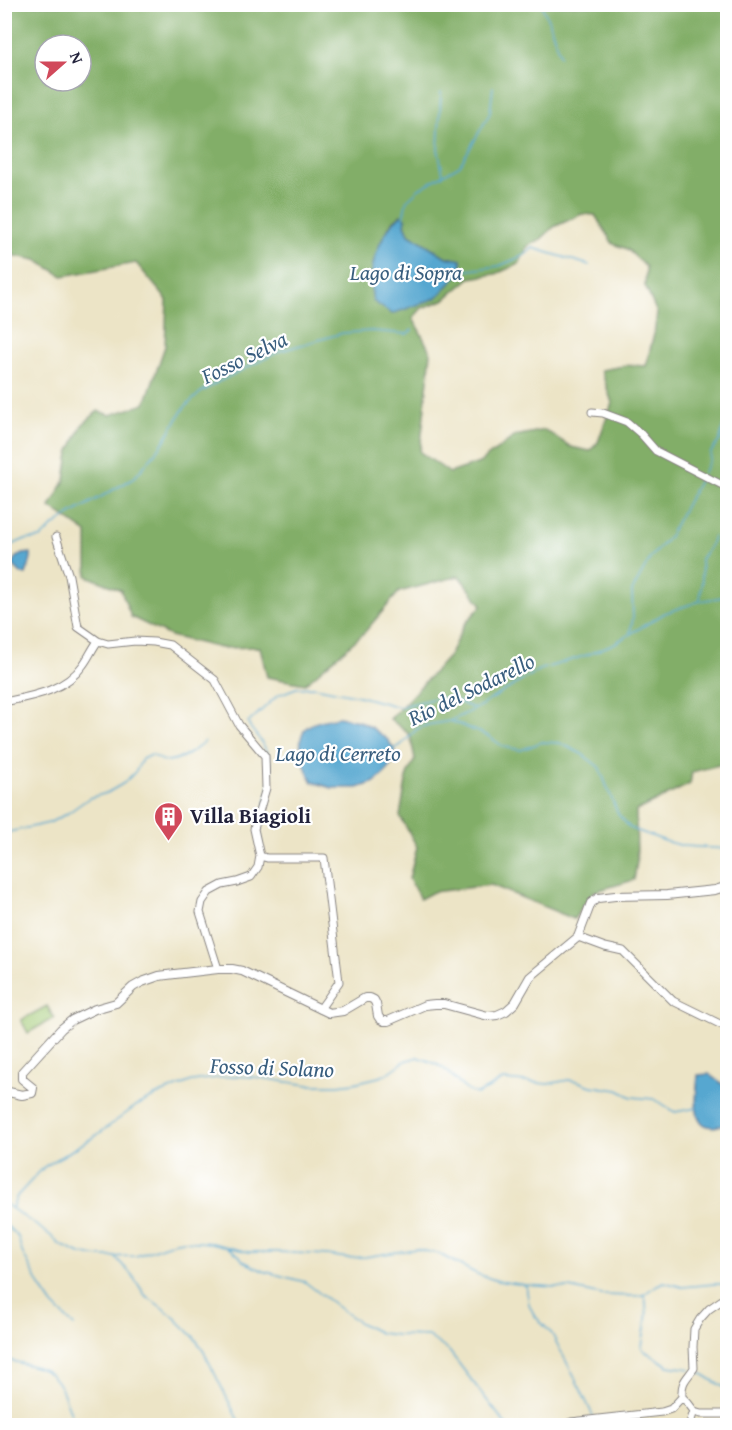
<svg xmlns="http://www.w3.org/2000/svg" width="732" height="1430" viewBox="0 0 732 1430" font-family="'Gentium Book Plus',serif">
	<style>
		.green { fill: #a3ca76; stroke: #627658; stroke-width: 1.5 }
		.forest { fill: #82ae67; stroke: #526851; stroke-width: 1.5; fill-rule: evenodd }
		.water { fill: #56a7d0; stroke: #3c6486; stroke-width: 1.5 }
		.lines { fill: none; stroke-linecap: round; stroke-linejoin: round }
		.stream { stroke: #56a7d0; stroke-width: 1.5 }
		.minor-casing { stroke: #878380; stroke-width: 9 }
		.tertiary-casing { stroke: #878380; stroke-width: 10 }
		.minor { stroke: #fff; stroke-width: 7 }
		.tertiary { stroke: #fff; stroke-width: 8 }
		.labels { text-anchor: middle; stroke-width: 4.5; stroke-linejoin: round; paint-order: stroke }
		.poi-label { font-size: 21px; font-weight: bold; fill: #22223b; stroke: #fff; text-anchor: start }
		.water-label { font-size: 22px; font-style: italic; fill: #395e7e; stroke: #fff }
	</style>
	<rect width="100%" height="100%" fill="#fff"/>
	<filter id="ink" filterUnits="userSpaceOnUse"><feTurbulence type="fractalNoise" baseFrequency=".0167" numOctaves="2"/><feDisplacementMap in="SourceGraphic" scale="12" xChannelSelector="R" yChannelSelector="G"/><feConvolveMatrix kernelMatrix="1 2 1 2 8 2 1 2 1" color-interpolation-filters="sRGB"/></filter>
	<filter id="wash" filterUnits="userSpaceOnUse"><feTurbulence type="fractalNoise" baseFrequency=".008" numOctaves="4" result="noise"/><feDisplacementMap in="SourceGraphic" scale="24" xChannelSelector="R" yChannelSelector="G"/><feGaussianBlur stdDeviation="1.35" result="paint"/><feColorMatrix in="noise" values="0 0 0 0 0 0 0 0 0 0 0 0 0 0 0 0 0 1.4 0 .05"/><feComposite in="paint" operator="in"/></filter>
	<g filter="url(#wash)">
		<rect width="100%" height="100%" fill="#ece4c6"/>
		<!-- green -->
		<path class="green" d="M 47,1006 L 54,1018 L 28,1033 L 21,1020 Z"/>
		<!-- forest -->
		<path class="forest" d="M 5,5 L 727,5 L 727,763 L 692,772 L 690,784 L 636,811 L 637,862 L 634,880 L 593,892 L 574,919 L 491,885 L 433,892 L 420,899 L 409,879 L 417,847 L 400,816 L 407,775 L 415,759 L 410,735 L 390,719 L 449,656 L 464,625 L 482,605 L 459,576 L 399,592 L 364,633 L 305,684 L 267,677 L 260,647 L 220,648 L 170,636 L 131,617 L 121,590 L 87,576 L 87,533 L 50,507 L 65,480 L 69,453 L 82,425 L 98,411 L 110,415 L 145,404 L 165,346 L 167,300 L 136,263 L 63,276 L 36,260 L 5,254 ZM 45,45 L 81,45 L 81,81 L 45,81 ZM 582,214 L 595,215 L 613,244 L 627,249 L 646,267 L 645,286 L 657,313 L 654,334 L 646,366 L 629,365 L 601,370 L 612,403 L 598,442 L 590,451 L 571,447 L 545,430 L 515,436 L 479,463 L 450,473 L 420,452 L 431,353 L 413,318 L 422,308 L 444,300 L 470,278 L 496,274 L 519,264 L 528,246 L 540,240 L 554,227 ZM 401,215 L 409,234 L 446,257 L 461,260 L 446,287 L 436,297 L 419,303 L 382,240 L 392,222 Z"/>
		<!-- water -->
		<path class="water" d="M 401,215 L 406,219 L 405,225 L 409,234 L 446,257 L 461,260 L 462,271 L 436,298 L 392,314 L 373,301 C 372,295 371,289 371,283 C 371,259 383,230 401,215 Z
			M 31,553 C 32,561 28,567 26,574 L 22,574 L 13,565 L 16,557 L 23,554 Z
			M 339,717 L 359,721 L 372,728 L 388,740 L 394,749 L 395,759 L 386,772 L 375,782 L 358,788 L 332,788 L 313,782 C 305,769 293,740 307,727 C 314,721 329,719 339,717 Z
			M 709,1074 L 719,1081 L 727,1089 L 727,1124 C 689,1137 696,1101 698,1075 Z"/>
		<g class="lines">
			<!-- stream -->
			<path class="stream" d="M 541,4 L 550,24 L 560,56
				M 441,92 L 438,149 L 443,174
				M 403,217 L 407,200 L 419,189 L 460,165 L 473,143 L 490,113 L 493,87
				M 462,271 L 499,266 L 525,255 L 533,248 L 589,265
				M 703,473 L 710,460 L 711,452 L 720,440 L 723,427 L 728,420
				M 4,552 L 14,544 L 23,540 L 41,538 L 51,528 L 69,515 L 134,478 L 161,446 L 184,408 L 200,393 L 216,383 L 280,351 L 343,333 L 372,331 L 407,334 L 412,330
				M 700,601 L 702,577 L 701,559 L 710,546 L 713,537
				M 630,632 L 633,618 L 632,591 L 651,557 L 668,538 L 701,477
				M 451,721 L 488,736 L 504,747 L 521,750 L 542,742 L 560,743 L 582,754 L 599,767 L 618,814 L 630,828 L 668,842 L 684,846 L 728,849
				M 394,749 L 401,745 L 417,729 L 427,725 L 450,721 L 475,709 L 539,670 L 587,655 L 615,643 L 665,613 L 700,601 L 728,596
				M 269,789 C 273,771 271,755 260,740 C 256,734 251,730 248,723 L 278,695 L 296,688 L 315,687 L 359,696 L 399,707 L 432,699 L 450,698 L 475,709
				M 4,838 L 9,832 L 49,823 L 68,813 L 89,798 L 107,793 L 124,783 L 136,771 L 142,759 L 152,755 C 156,757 161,760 165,761 C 180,761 195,751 205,741
				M 261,845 L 260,825 L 268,793
				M 4,1203 L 50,1235 L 59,1244 L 80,1254 L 90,1256 L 106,1257 L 136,1256 L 176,1242 L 184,1241 L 212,1243 L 249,1252 L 279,1252 L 327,1255 L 347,1258 L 365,1257 L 416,1249 L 439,1254 L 477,1274 L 498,1281 L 525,1285 L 569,1288 L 602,1295 L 635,1296 L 643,1295 L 657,1285 L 664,1282 L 682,1287 L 714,1284 L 728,1284
				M 12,1208 L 17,1196 L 44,1167 L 97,1135 L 136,1106 L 155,1096 L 192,1081 L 233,1076 L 254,1077 L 309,1085 L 338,1085 L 354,1083 L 379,1077 L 387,1074 L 405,1061 L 418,1057 C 427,1060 437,1063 444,1069 C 456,1077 462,1092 478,1094 L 503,1080 L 548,1084 L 568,1080 L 577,1081 L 591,1086 L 618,1090 L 632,1097 L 654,1099 L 675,1112 L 697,1108
				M 4,1223 L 18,1237 L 22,1252 L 40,1286 L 53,1305 L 74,1326
				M 227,1247 L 239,1255 L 243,1261 L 263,1271 L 305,1282 L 339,1308 L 360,1323 L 380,1333 L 396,1335 L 428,1336 L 449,1351 L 507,1426
				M 116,1258 L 132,1275 L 145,1295 L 172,1315 L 194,1337 L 204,1352 L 241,1426
				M 526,1286 L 529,1304 L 534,1315 L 552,1334 L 580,1388 L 593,1416
				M 644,1295 C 650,1312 644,1330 642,1347 L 643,1350 L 669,1366 L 691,1369
				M 4,1359 C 17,1363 42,1366 51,1375 C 62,1385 66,1401 71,1414
				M 696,1370 L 728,1390"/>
		</g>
	</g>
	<g filter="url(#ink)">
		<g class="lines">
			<defs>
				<path id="minor" d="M 592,412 L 603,413 L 627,422 L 641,434 L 656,451 L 728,488
					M 56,537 L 69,576 L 78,627 L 98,641 L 108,644 L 135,641 L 154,642 L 170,645 L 215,680 L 239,725 L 265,756 L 266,788 L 254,829 L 260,856 L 258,867 L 251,877 L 237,882 L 222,885 L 209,892 L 202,902 L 200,912 L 218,969
					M 4,702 C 33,696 65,691 83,665 C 89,657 92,649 98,641
					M 260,856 L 267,858 L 324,858 L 339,982 L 320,1009
					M 578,937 L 605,947 L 623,951 L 673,1001 L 728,1028
					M 694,1412 L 701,1414 L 728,1414
					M 562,1426 L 571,1422 L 662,1412 L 671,1409 L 682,1397
					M 689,1426 L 694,1411 L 688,1403 L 682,1397 C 681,1381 686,1380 694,1368 L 693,1347 L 694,1329 L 700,1319 L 709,1309 L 728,1296"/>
				<path id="tertiary" d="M 4,1091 L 22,1095 L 32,1093 L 33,1088 L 22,1079 L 22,1072 L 61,1029 L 72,1020 L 95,1009 L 116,1003 L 133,987 L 142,982 L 159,976 L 175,974 L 218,969 L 232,969 L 242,971 L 329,1013 L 343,1011 L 365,998 L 370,998 L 374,1000 L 376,1004 L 378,1016 L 380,1019 L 384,1021 L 388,1021 L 425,1005 L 435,1004 L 444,1004 L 488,1016 L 497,1015 L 506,1011 L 515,1003 L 530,977 L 578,937 L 591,903 L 598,898 L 615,896 L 667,895 L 715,890 L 728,886"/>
			</defs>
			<!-- minor casing -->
			<use href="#minor" class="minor-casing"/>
			<!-- tertiary casing -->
			<use href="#tertiary" class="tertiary-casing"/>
			<!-- minor -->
			<use href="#minor" class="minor"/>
			<!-- tertiary -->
			<use href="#tertiary" class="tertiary"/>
		</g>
	</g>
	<!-- icons -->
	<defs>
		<symbol id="building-pin" viewBox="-11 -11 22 30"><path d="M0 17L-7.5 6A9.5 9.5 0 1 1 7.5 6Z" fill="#d1495b" stroke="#fff"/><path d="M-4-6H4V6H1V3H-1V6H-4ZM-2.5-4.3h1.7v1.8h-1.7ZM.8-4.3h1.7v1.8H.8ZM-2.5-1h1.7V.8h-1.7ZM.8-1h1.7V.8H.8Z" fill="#fff"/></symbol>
	</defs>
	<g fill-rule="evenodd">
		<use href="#building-pin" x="152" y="800" width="33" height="45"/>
	</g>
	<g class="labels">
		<!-- poi labels -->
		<g class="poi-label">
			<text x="190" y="823">Villa Biagioli</text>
		</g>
		<!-- water labels -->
		<g class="water-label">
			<text x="406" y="280">Lago di Sopra</text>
			<text transform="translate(244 357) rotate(-26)" y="8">Fosso Selva</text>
			<text transform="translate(471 689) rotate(-26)" y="8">Rio del Sodarello</text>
			<text x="338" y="761">Lago di Cerreto</text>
			<text transform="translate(272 1067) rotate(2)" y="8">Fosso di Solano</text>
		</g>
	</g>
	<!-- margin -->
	<rect width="732" height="1430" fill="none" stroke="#fff" stroke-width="24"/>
	<!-- north arrow -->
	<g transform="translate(63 63) rotate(69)"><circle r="28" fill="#ffffff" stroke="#a7a7b1" stroke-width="1.5"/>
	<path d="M0-4.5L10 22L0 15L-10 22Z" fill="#d1495b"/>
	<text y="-9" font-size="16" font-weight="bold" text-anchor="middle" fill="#22223b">N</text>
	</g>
</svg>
